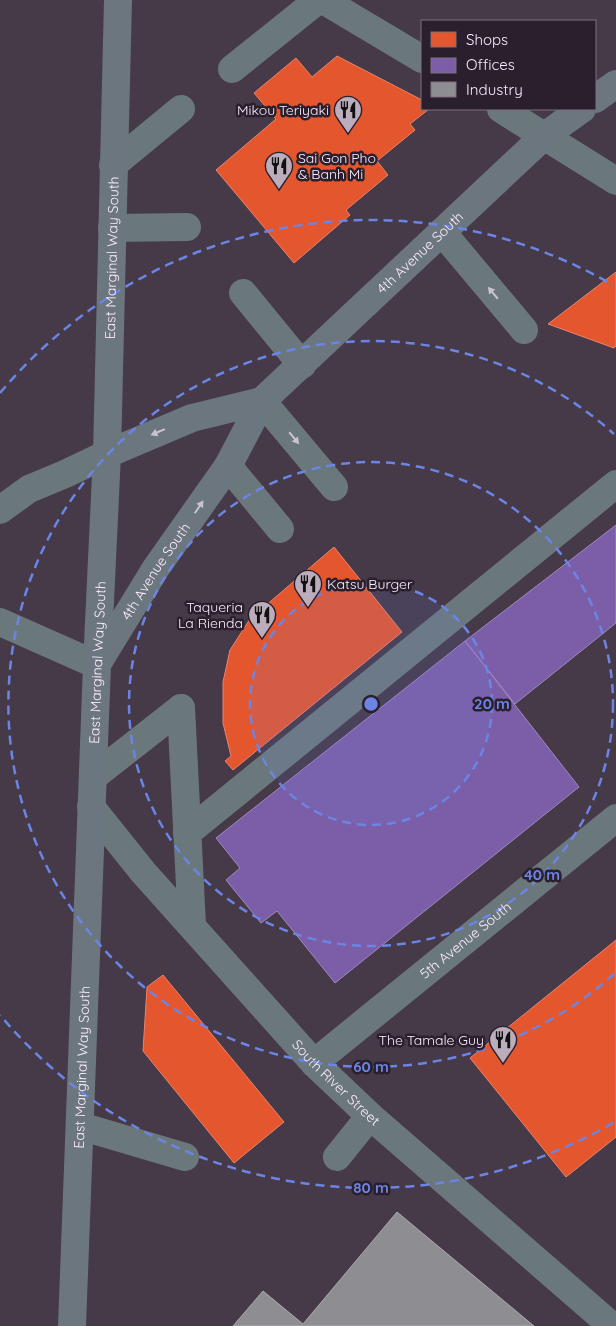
<svg xmlns="http://www.w3.org/2000/svg" width="616" height="1326" viewBox="0 0 616 1326" font-family="Quicksand,sans-serif">
	<style>
		.shops { fill: #e4572e; stroke: #eb836c }
		.offices { fill: #7b5ea7; stroke: #a188c0 }
		.industry { fill: #8d8d92; stroke: #aea9b2 }
		.lines { fill: none; stroke-linecap: round; stroke-linejoin: round }
		.minor { stroke: #6b787b; stroke-width: 28 }
		.major { stroke: #6b767e; stroke-width: 28 }
		.oneway { fill: #c9c3cf }
		.oneway2 { fill: #c9c2d0 }
		.ring { fill: none; stroke: #6b85e5; stroke-width: 2.5; stroke-dasharray: 9 6 }
		.labels { text-anchor: middle; stroke-width: 5; stroke-linejoin: round; paint-order: stroke }
		.poi-label { font-size: 14px; fill: #fbebfc; stroke: #2a1f2c; text-anchor: end }
		.street-label { font-size: 14px; fill: #fbebfc; stroke: #2a1f2c }
		.centre { fill: #6b85e5; stroke: #2a1f2c; stroke-width: 2.5 }
		.ring-label { font-size: 15px; text-anchor: middle; font-weight: bold; fill: #6b85e5; stroke: #2a1f2c; stroke-width: 5; stroke-linejoin: round; paint-order: stroke }
	</style>
	<rect width="100%" height="100%" fill="#463948"/>
	<!-- shops -->
	<path class="shops" d="M 337,56 L 422,100 L 422,109 L 429,109 L 410,124 L 415,130 L 377,161 L 388,175 L 346,210 L 350,215 L 294,263 L 216,170 L 276,119 L 254,93 L 296,58 L 312,77 Z
		M 616,272 L 616,346 L 614,348 L 548,324 Z
		M 334,547 L 402,632 L 233,770 L 225,761 L 231,756 L 223,723 L 223,682 L 230,650 L 250,619 Z
		M 616,940 L 616,1137 L 566,1177 L 470,1058 Z
		M 163,975 L 284,1122 L 234,1163 L 143,1051 L 147,987 Z"/>
	<!-- offices -->
	<path class="offices" d="M 616,525 L 616,623 L 515,704 L 465,641 Z
		M 465,641 L 579,787 L 335,983 L 277,911 L 261,923 L 226,880 L 240,868 L 216,838 Z"/>
	<!-- industry -->
	<path class="industry" d="M 397,1212 L 534,1326 L 233,1326 L 263,1291 L 303,1324 Z"/>
	<g class="lines">
		<!-- minor -->
		<g class="minor">
			<path d="M 323,0 L 422,59"/>
			<path d="M 232,69 L 318,0"/>
			<path d="M 501,109 L 616,181"/>
			<path d="M 113,165 L 181,109"/>
			<path d="M 112,228 L 187,227"/>
			<path d="M 442,232 L 524,330"/>
			<path d="M 243,293 L 302,365"/>
			<path d="M 262,401 L 334,487"/>
			<path d="M 228,466 L 280,529"/>
			<path d="M 0,510 L 29,489 L 65,474 L 107,454"/>
			<path d="M 0,622 L 97,665"/>
			<path d="M 181,708 L 192,925"/>
			<path d="M 93,777 L 181,708"/>
			<path id="s1" d="M 91,807 L 143,872 L 314,1063 L 370,1116 L 612,1326"/>
			<path d="M 187,833 L 616,484"/>
			<path id="s2" d="M 314,1063 L 616,818"/>
			<path d="M 80,1126 L 185,1157"/>
			<path d="M 337,1157 L 370,1116"/>
		</g>
		<!-- major -->
		<g class="major">
			<path d="M 595,99 L 616,84"/>
			<path d="M 107,454 L 192,418 L 262,401"/>
			<path id="s3" d="M 99,661 L 156,568 L 228,466 L 262,401 L 543,137 L 582,109"/>
			<path id="s4" d="M 72,1326 L 97,665 L 107,454 L 118,0"/>
		</g>
	</g>
	<!-- one-way arrows -->
	<defs><path id="oneway-solid" d="M-6-.8H1V-3.2L6.5 0L1 3.2V.8H-6Z" transform="scale(1.25)"/></defs>
	<g class="oneway">
		<use href="#oneway-solid" transform="translate(493 293) rotate(-130)"/>
		<use href="#oneway-solid" transform="translate(294 438) rotate(50)"/>
	</g>
	<g class="oneway2">
		<use href="#oneway-solid" transform="translate(158 432) rotate(157)"/>
		<use href="#oneway-solid" transform="translate(199 507) rotate(-56)"/>
	</g>
	<!-- distance rings -->
	<circle cx="371" cy="704" r="121" fill="#6b85e5" fill-opacity=".12"/>
	<g class="ring">
		<circle cx="371" cy="704" r="121"/>
		<circle cx="371" cy="704" r="242"/>
		<path d="M614 974A363 363 0 1 1 614 434"/>
		<path d="M613 1123A484 484 0 0 1 0 1015M0 393A484 484 0 0 1 613 285"/>
	</g>
	<!-- icons -->
	<defs>
		<symbol id="restaurant-pin" viewBox="-11 -11 22 30"><path d="M0 17L-7.5 6A9.5 9.5 0 1 1 7.5 6Z" fill="#bcadbd" stroke="#2a1f2c"/><path d="M-5-6h1v4h1v-4h1v4h1v-4h1v5L-1.5 .5V6h-2V.5L-5-1ZM5-6V6H3V1.5H1.5Q1.5-4 5-6Z" fill="#111"/></symbol>
	</defs>
	<g fill-rule="evenodd">
		<use href="#restaurant-pin" x="332" y="94" width="32" height="43"/>
		<use href="#restaurant-pin" x="263" y="150" width="32" height="43"/>
		<use href="#restaurant-pin" x="292" y="568" width="32" height="43"/>
		<use href="#restaurant-pin" x="246" y="599" width="32" height="43"/>
		<use href="#restaurant-pin" x="487" y="1024" width="32" height="43"/>
	</g>
	<g class="labels">
		<!-- poi labels -->
		<g class="poi-label">
			<text x="329" y="115">Mikou Teriyaki</text>
			<text x="298" y="163" text-anchor="start">Sai Gon Pho<tspan x="298" dy="16">&amp; Banh Mi</tspan></text>
			<text x="327" y="589" text-anchor="start">Katsu Burger</text>
			<text x="243" y="612">Taqueria<tspan x="243" dy="16">La Rienda</tspan></text>
			<text x="484" y="1045">The Tamale Guy</text>
		</g>
		<!-- street labels -->
		<g class="street-label">
			<text dy="5" stroke="none"><textPath href="#s3" startOffset="524">4th Avenue South</textPath></text>
			<text dy="5" stroke="none"><textPath href="#s4" startOffset="1069">East Marginal Way South</textPath></text>
			<text dy="5" stroke="none"><textPath href="#s3" startOffset="106">4th Avenue South</textPath></text>
			<text dy="5" stroke="none"><textPath href="#s4" startOffset="664">East Marginal Way South</textPath></text>
			<text dy="5" stroke="none"><textPath href="#s2" startOffset="195">5th Avenue South</textPath></text>
			<text dy="5" stroke="none"><textPath href="#s4" startOffset="259">East Marginal Way South</textPath></text>
			<text dy="5" stroke="none"><textPath href="#s1" startOffset="369">South River Street</textPath></text>
		</g>
	</g>
	<circle cx="371" cy="704" r="8" class="centre"/>
	<g class="ring-label">
		<text x="492" y="709">20 m</text>
		<text x="542" y="880">40 m</text>
		<text x="371" y="1072">60 m</text>
		<text x="371" y="1193">80 m</text>
	</g>
	<!-- legend -->
	<rect x="421" y="20" width="175" height="90" fill="#2a1f2c" stroke="#7e717f"/>
	<rect x="431" y="32" width="25" height="15" fill="#e4572e" stroke="#7e717f"/>
	<text x="466" y="45" font-size="15" fill="#fbebfc">Shops</text>
	<rect x="431" y="58" width="25" height="15" fill="#7b5ea7" stroke="#7e717f"/>
	<text x="466" y="70" font-size="15" fill="#fbebfc">Offices</text>
	<rect x="431" y="82" width="25" height="15" fill="#8d8d92" stroke="#7e717f"/>
	<text x="466" y="95" font-size="15" fill="#fbebfc">Industry</text>
</svg>
